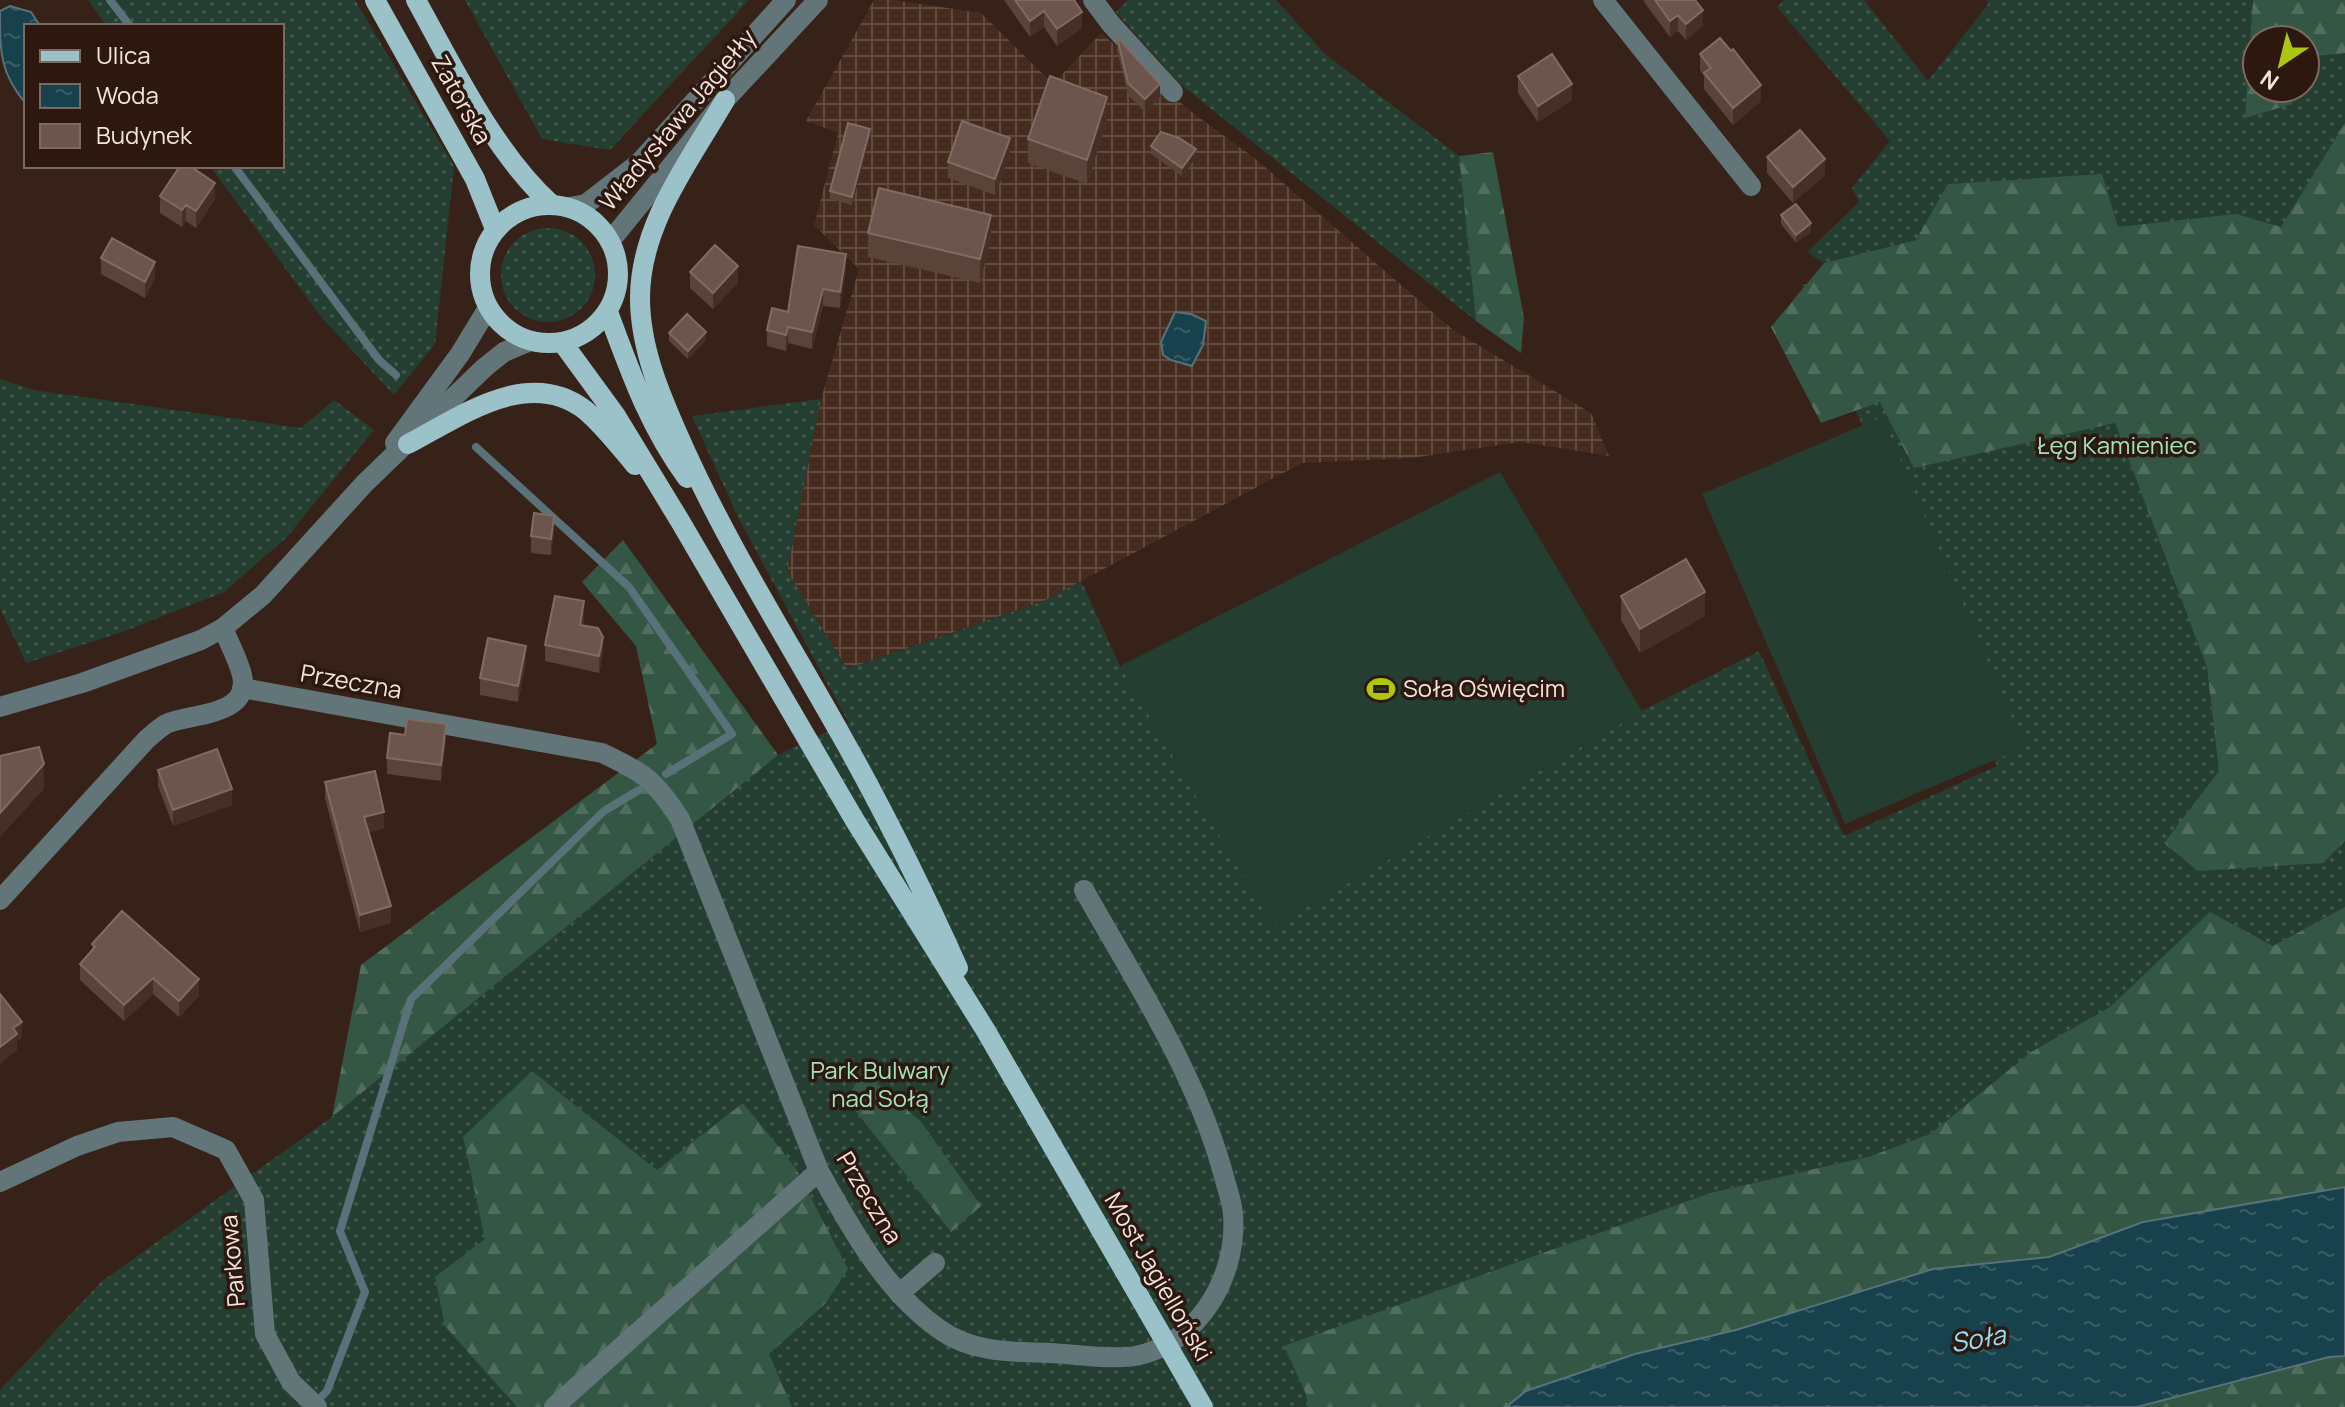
<svg xmlns="http://www.w3.org/2000/svg" width="2345" height="1407" viewBox="0 0 2345 1407" font-family="Manrope,sans-serif">
	<style>
		.industrial { fill: url(#industrial-grid) }
		.grass { fill: url(#grass-dots) }
		.forest { fill: url(#forest-firs) }
		.pitch { fill: #253e32 }
		.water { fill: url(#water-ripples); stroke: #597279; stroke-width: 2 }
		.lines { fill: none; stroke-linecap: round; stroke-linejoin: round }
		.stream { stroke: #597279; stroke-width: 8 }
		.minor { stroke: #627578; stroke-width: 20 }
		.major { stroke: #9bc2c9; stroke-width: 20 }
		.wall { fill: #5a443a }
		.shaded-wall { fill: #452f26 }
		.building { fill: #6b554c; stroke: #806b62; stroke-width: 2 }
		.labels { text-anchor: middle; stroke-width: 7; stroke-linejoin: round; paint-order: stroke }
		.street-label { font-size: 24px; fill: #f2e3dd; stroke: #2d1810 }
		.park-label { font-size: 24px; fill: #a2e2c1; stroke: #2d1810 }
		.poi-label { font-size: 24px; fill: #f2e3dd; stroke: #2d1810; text-anchor: start }
		.water-label { font-size: 26px; font-style: italic; fill: #95def7; stroke: #2d1810 }
	</style>
	<defs>
		<pattern id="industrial-grid" width="8" height="8" patternUnits="userSpaceOnUse" patternTransform="scale(2)"><rect width="8" height="8" fill="#462b1f"/><path d="M0 4h8M4 0v8" fill="none" stroke="#614a3f"/></pattern>
		<pattern id="grass-dots" width="8" height="8" patternUnits="userSpaceOnUse" patternTransform="scale(2)"><rect width="8" height="8" fill="#253e32"/><path d="M2 2h.1M6 6h.1" fill="none" stroke="#455a4f" stroke-width="1.8" stroke-linecap="round"/></pattern>
		<pattern id="forest-firs" width="22" height="20" patternUnits="userSpaceOnUse" patternTransform="scale(2)"><rect width="22" height="20" fill="#345645"/><path d="M5 1l3.5 6h-7zM16 11l3.5 6h-7z" fill="#526e5f"/></pattern>
		<pattern id="water-ripples" width="26" height="14" patternUnits="userSpaceOnUse" patternTransform="scale(2)"><rect width="26" height="14" fill="#18414e"/><path d="M2 4q2-2 4 0t4 0M15 11q2-2 4 0t4 0" fill="none" stroke="#3a5c67"/></pattern>
	</defs>
	<rect width="100%" height="100%" fill="#372219"/>
	<!-- industrial -->
	<path class="industrial" d="M 874,0 L 893,0 L 981,13 L 1053,84 L 1101,33 L 1189,110 L 1257,160 L 1452,329 L 1591,413 L 1609,456 L 1521,442 L 1411,458 L 1302,463 L 1044,601 L 847,669 L 787,571 L 821,399 L 859,269 L 814,225 L 838,133 L 806,121 Z"/>
	<!-- grass -->
	<path class="grass" d="M 88,0 L 355,0 L 454,166 L 435,344 L 394,395 L 322,318 L 210,166 L 282,166 L 282,26 L 107,26 Z
		M 465,0 L 749,0 L 610,150 L 542,139 Z
		M 1128,0 L 1276,0 L 1325,54 L 1459,156 L 1476,321 L 1178,82 L 1116,12 Z
		M 1784,0 L 1864,0 L 1928,81 L 1989,3 L 1987,0 L 2253,0 L 2246,118 L 2275,88 L 2305,88 L 2305,40 L 2345,0 L 2345,1102 L 2031,1052 L 1930,1134 L 1871,1156 L 1710,1193 L 1414,1300 L 1486,1407 L 0,1407 L 0,1390 L 101,1282 L 332,1117 L 778,755 L 848,722 L 738,517 L 692,416 L 821,399 L 787,571 L 847,669 L 1044,601 L 1081,581 L 1120,666 L 1273,927 L 1642,711 L 1759,651 L 1844,836 L 1997,766 L 1878,462 L 1802,285 L 2113,214 L 1916,240 L 1824,263 L 1807,252 L 1859,202 L 1852,188 L 1890,141 L 1777,7 Z
		M501 275a47 47 0 1 1 94 0a47 47 0 1 1-94 0Z
		M 0,379 L 34,390 L 301,428 L 334,400 L 374,430 L 286,538 L 224,592 L 125,631 L 26,663 L 0,608 Z"/>
	<!-- forest -->
	<path class="forest" d="M 2253,0 L 2345,0 L 2345,53 L 2305,57 L 2305,40 L 2257,40 L 2257,88 L 2292,88 L 2292,104 L 2245,118 Z
		M 2345,123 L 2345,841 L 2323,863 L 2198,871 L 2164,843 L 2219,771 L 2207,667 L 2115,423 L 1914,468 L 1880,402 L 1821,423 L 1771,327 L 1824,263 L 1916,240 L 1948,184 L 2102,174 L 2118,227 L 2236,214 L 2281,227 Z
		M 1493,152 L 1524,318 L 1521,353 L 1476,321 L 1459,156 Z
		M 623,540 L 778,755 L 332,1117 L 361,965 L 657,744 L 636,646 L 582,582 Z
		M 2345,907 L 2345,1187 L 2143,1222 L 2049,1257 L 1933,1269 L 1736,1330 L 1635,1354 L 1526,1391 L 1506,1407 L 1308,1407 L 1306,1394 L 1284,1346 L 1710,1193 L 1871,1156 L 1930,1134 L 2031,1052 L 2110,1007 L 2210,912 L 2273,946 Z
		M 862,1070 L 921,1122 L 981,1206 L 951,1232 L 847,1100 Z
		M 532,1071 L 657,1170 L 743,1103 L 795,1167 L 848,1269 L 826,1303 L 769,1354 L 792,1407 L 517,1407 L 445,1326 L 435,1277 L 485,1239 L 463,1137 Z
		M 2345,1356 L 2345,1407 L 2137,1407 L 2329,1357 Z"/>
	<!-- pitch -->
	<path class="pitch" d="M 1882,417 L 2025,747 L 1845,824 L 1702,494 Z
		M 1500,472 L 1642,711 L 1273,927 L 1120,666 Z"/>
	<!-- water -->
	<path class="water" d="M 10,6 L 31,12 L 40,26 L 26,26 L 26,104 C 0,73 0,53 0,11 Z
		M 1175,312 L 1191,314 L 1206,321 L 1203,345 L 1192,366 L 1171,360 L 1163,355 L 1161,342 Z
		M 2345,1187 L 2345,1356 L 2329,1357 L 2137,1407 L 1506,1407 L 1526,1391 L 1635,1354 L 1736,1330 L 1933,1269 L 2049,1257 L 2143,1222 Z"/>
	<g class="lines">
		<!-- stream -->
		<path class="stream" d="M 110,0 L 130,26
			M 234,166 L 379,360 L 396,375
			M 476,447 L 629,587 L 732,734 L 666,774
			M 322,1396 L 327,1391 L 365,1292 L 340,1231 L 411,999 L 604,811 L 639,790"/>
		<!-- minor -->
		<path class="minor" d="M 1093,0 L 1111,24 L 1173,92
			M 1603,0 L 1751,186
			M 570,207 L 586,204 L 639,163 L 786,0
			M 611,240 L 725,100 L 818,0
			M 395,443 L 460,354 L 488,308
			M 242,688 L 602,753 C 643,772 655,780 680,819 L 819,1171 C 850,1227 885,1291 939,1329 C 972,1353 1012,1352 1050,1353 C 1075,1354 1110,1360 1135,1356 C 1199,1344 1238,1275 1233,1214 C 1232,1200 1226,1186 1223,1173 C 1195,1071 1135,981 1084,890
			M 0,707 L 82,683 L 201,640 L 223,628 L 263,595 L 364,484 L 484,368 L 504,352 L 530,341
			M 0,900 L 146,740 C 152,735 159,728 166,724 C 190,713 251,717 242,675 C 238,659 229,643 223,628
			M 0,1182 L 77,1146 L 118,1132 L 173,1127 L 226,1150 L 254,1200 L 265,1334 L 291,1382 L 317,1407
			M 899,1294 L 935,1263
			M 554,1407 L 819,1171"/>
		<!-- major -->
		<path class="major" d="M 375,0 L 475,179 L 495,229
			M 416,0 C 453,67 494,152 551,204
			M 725,100 C 690,161 640,224 640,298 C 640,351 663,401 684,448 C 729,548 788,640 841,735 C 884,811 922,888 958,968
			M480 274a69 69 0 1 1 138 0a69 69 0 1 1-138 0Z
			M 608,312 C 631,373 648,424 687,478
			M 562,342 L 616,416 L 680,521 L 854,819 L 986,1031 L 1203,1407
			M 408,444 C 460,417 528,366 585,410 C 604,426 619,446 635,465"/>
	</g>
	<!-- wall -->
	<path class="wall" d="M 1004,0 L 1074,0 L 1082,28 L 1057,46 L 1044,27 L 1030,37 Z
		M 1644,0 L 1695,0 L 1703,26 L 1686,40 L 1678,31 L 1670,37 L 1644,2 Z
		M 1117,37 L 1160,97 L 1145,112 L 1128,95 L 1117,50 Z
		M 1700,54 L 1761,101 L 1733,125 L 1704,89 L 1704,76 L 1700,70 Z
		M 1518,76 L 1572,100 L 1538,122 L 1518,93 Z
		M 1107,121 L 1087,184 L 1028,163 L 1028,139 Z
		M 870,137 L 852,205 L 830,199 L 830,191 Z
		M 1151,146 L 1196,158 L 1182,176 L 1151,154 Z
		M 1010,155 L 995,195 L 948,178 L 948,162 Z
		M 1767,157 L 1825,175 L 1793,203 L 1767,173 Z
		M 160,196 L 215,199 L 196,228 L 186,221 L 182,227 L 160,213 Z
		M 1781,215 L 1811,232 L 1796,243 L 1781,224 Z
		M 868,233 L 991,239 L 980,283 L 868,257 Z
		M 101,258 L 155,278 L 145,298 L 101,274 Z
		M 846,270 L 840,308 L 823,306 L 812,349 L 788,343 L 786,351 L 767,346 L 767,330 L 788,312 Z
		M 690,272 L 738,283 L 713,309 L 690,288 Z
		M 669,333 L 706,340 L 688,359 L 669,341 Z
		M 554,532 L 551,555 L 531,553 L 531,536 Z
		M 1621,596 L 1705,616 L 1640,653 L 1621,620 Z
		M 584,618 L 583,626 L 603,653 L 599,673 L 545,661 L 545,645 Z
		M 526,662 L 518,702 L 480,695 L 480,678 Z
		M 405,735 L 446,741 L 441,781 L 387,774 L 387,758 Z
		M 158,770 L 232,805 L 173,826 L 158,786 Z
		M 325,782 L 384,828 L 369,832 L 391,923 L 360,932 L 325,798 Z
		M 92,944 L 199,996 L 179,1017 L 153,994 L 124,1021 L 80,980 L 80,964 L 92,950 Z"/>
	<!-- shaded-wall -->
	<path class="shaded-wall" d="M 1703,10 L 1703,26 L 1686,40 L 1686,24 Z
		M 1044,11 L 1044,27 L 1030,37 L 1030,21 Z
		M 1082,12 L 1082,28 L 1057,46 L 1057,29 Z
		M 1678,15 L 1678,31 L 1670,37 L 1670,21 Z
		M 1160,84 L 1160,97 L 1145,112 L 1145,99 Z
		M 1572,84 L 1572,100 L 1538,122 L 1538,106 Z
		M 1761,85 L 1761,101 L 1733,125 L 1733,108 Z
		M 1107,97 L 1107,121 L 1087,184 L 1087,160 Z
		M 870,129 L 870,137 L 852,205 L 852,197 Z
		M 1010,138 L 1010,155 L 995,195 L 995,179 Z
		M 1196,149 L 1196,158 L 1182,176 L 1182,168 Z
		M 1825,159 L 1825,175 L 1793,203 L 1793,187 Z
		M 215,183 L 215,199 L 196,228 L 196,211 Z
		M 186,205 L 186,221 L 182,227 L 182,210 Z
		M 991,215 L 991,239 L 980,283 L 980,259 Z
		M 1811,223 L 1811,232 L 1796,243 L 1796,235 Z
		M 846,254 L 846,270 L 840,308 L 840,292 Z
		M 155,262 L 155,278 L 145,298 L 145,282 Z
		M 738,266 L 738,283 L 713,309 L 713,293 Z
		M 823,289 L 823,306 L 812,349 L 812,332 Z
		M 788,327 L 788,343 L 786,351 L 786,335 Z
		M 706,332 L 706,340 L 688,359 L 688,351 Z
		M 554,516 L 554,532 L 551,555 L 551,539 Z
		M 1705,592 L 1705,616 L 1640,653 L 1640,629 Z
		M 584,601 L 584,618 L 580,641 L 580,625 Z
		M 603,637 L 603,653 L 599,673 L 599,656 Z
		M 526,646 L 526,662 L 518,702 L 518,686 Z
		M 446,724 L 446,741 L 441,781 L 441,765 Z
		M 44,764 L 44,789 L 0,837 L 0,813 Z
		M 232,789 L 232,805 L 173,826 L 173,810 Z
		M 384,812 L 384,828 L 364,833 L 364,817 Z
		M 391,906 L 391,923 L 360,932 L 360,915 Z
		M 153,978 L 153,994 L 124,1021 L 124,1005 Z
		M 199,979 L 199,996 L 179,1017 L 179,1001 Z
		M 22,1022 L 22,1038 L 17,1041 L 17,1050 L 0,1064 L 0,1047 L 13,1028 Z"/>
	<!-- building -->
	<path class="building" d="M 1015,0 L 1074,0 L 1082,12 L 1057,29 L 1044,11 L 1030,21 Z
		M 1655,0 L 1695,0 L 1703,10 L 1686,24 L 1678,15 L 1670,21 Z
		M 1117,37 L 1160,84 L 1145,99 L 1128,83 Z
		M 1720,38 L 1731,51 L 1733,49 L 1761,85 L 1733,108 L 1704,73 L 1711,68 L 1700,54 Z
		M 1552,54 L 1572,84 L 1538,106 L 1518,76 Z
		M 1050,76 L 1107,97 L 1087,160 L 1028,139 Z
		M 962,121 L 1010,138 L 995,179 L 948,162 Z
		M 848,123 L 870,129 L 852,197 L 830,191 Z
		M 1800,130 L 1825,159 L 1793,187 L 1767,157 Z
		M 1161,132 L 1179,138 L 1196,149 L 1182,168 L 1151,146 Z
		M 180,166 L 190,166 L 215,183 L 196,211 L 186,205 L 182,210 L 160,196 Z
		M 879,188 L 991,215 L 980,259 L 868,233 Z
		M 1796,204 L 1811,223 L 1796,235 L 1781,215 Z
		M 112,238 L 155,262 L 145,282 L 101,258 Z
		M 715,245 L 738,266 L 713,293 L 690,272 Z
		M 798,246 L 846,254 L 840,292 L 823,289 L 812,332 L 788,327 L 786,335 L 767,330 L 772,308 L 788,312 Z
		M 687,314 L 706,332 L 688,351 L 669,333 Z
		M 534,513 L 554,516 L 551,539 L 531,536 Z
		M 1686,559 L 1705,592 L 1640,629 L 1621,596 Z
		M 555,596 L 584,601 L 580,625 L 598,628 L 603,637 L 599,656 L 545,645 Z
		M 488,638 L 526,646 L 518,686 L 480,678 Z
		M 407,719 L 446,724 L 441,765 L 387,758 L 390,733 L 405,735 Z
		M 39,747 L 44,764 L 0,813 L 0,756 Z
		M 217,749 L 232,789 L 173,810 L 158,770 Z
		M 375,771 L 384,812 L 364,817 L 391,906 L 360,915 L 325,782 Z
		M 122,911 L 199,979 L 179,1001 L 153,978 L 124,1005 L 80,964 L 95,947 L 92,944 Z
		M 0,994 L 22,1022 L 13,1028 L 17,1034 L 0,1047 Z"/>
	<!-- icons -->
	<defs>
		<symbol id="stadium-bare" viewBox="-9 -9 18 18"><path d="M0-5a6.5 5 0 1 0 0 10a6.5 5 0 1 0 0-10ZM-3.5-1.8h7v3.6h-7Z" fill="#adc610" stroke="#2d1810" stroke-width="2.5" paint-order="stroke"/></symbol>
	</defs>
	<g fill-rule="evenodd">
		<use href="#stadium-bare" x="1361" y="669" width="40" height="40"/>
	</g>
	<g class="labels">
		<!-- street labels -->
		<g class="street-label">
			<text transform="translate(461 100) rotate(61)" y="8">Zatorska</text>
			<text transform="translate(678 120) rotate(-50)" y="8">Władysława Jagiełły</text>
			<text transform="translate(351 682) rotate(10)" y="8">Przeczna</text>
			<text transform="translate(869 1198) rotate(59)" y="8">Przeczna</text>
			<text transform="translate(233 1261) rotate(-95)" y="8">Parkowa</text>
			<text transform="translate(1158 1277) rotate(60)" y="8">Most Jagielloński</text>
		</g>
		<!-- park labels -->
		<g class="park-label">
			<text x="2117" y="454">Łęg Kamieniec</text>
			<text x="880" y="1079">Park Bulwary<tspan x="880" dy="28">nad Sołą</tspan></text>
		</g>
		<!-- poi labels -->
		<g class="poi-label">
			<text x="1403" y="697">Soła Oświęcim</text>
		</g>
		<!-- water labels -->
		<g class="water-label">
			<text transform="translate(1978 1339) rotate(-9)" y="9">Soła</text>
		</g>
	</g>
	<!-- legend -->
	<rect x="24" y="24" width="260" height="144" fill="#2d1810" stroke="#7c6962" stroke-width="2"/>
	<rect x="40" y="50" width="40" height="12" fill="#9bc2c9" stroke="#7c6962" stroke-width="2"/>
	<text x="96" y="64" font-size="24" fill="#f2e3dd">Ulica</text>
	<rect x="40" y="84" width="40" height="24" fill="url(#water-ripples)" stroke="#7c6962" stroke-width="2"/>
	<text x="96" y="104" font-size="24" fill="#f2e3dd">Woda</text>
	<rect x="40" y="124" width="40" height="24" fill="#6b554c" stroke="#7c6962" stroke-width="2"/>
	<text x="96" y="144" font-size="24" fill="#f2e3dd">Budynek</text>
	<!-- north arrow -->
	<g transform="translate(2281 64) rotate(215)"><circle r="38" fill="#2d1810" stroke="#7c6962" stroke-width="2"/>
	<path d="M0-6L14 30L0 20L-14 30Z" fill="#adc610"/>
	<text y="-12" font-size="22" font-weight="bold" text-anchor="middle" fill="#f2e3dd">N</text>
	</g>
</svg>
